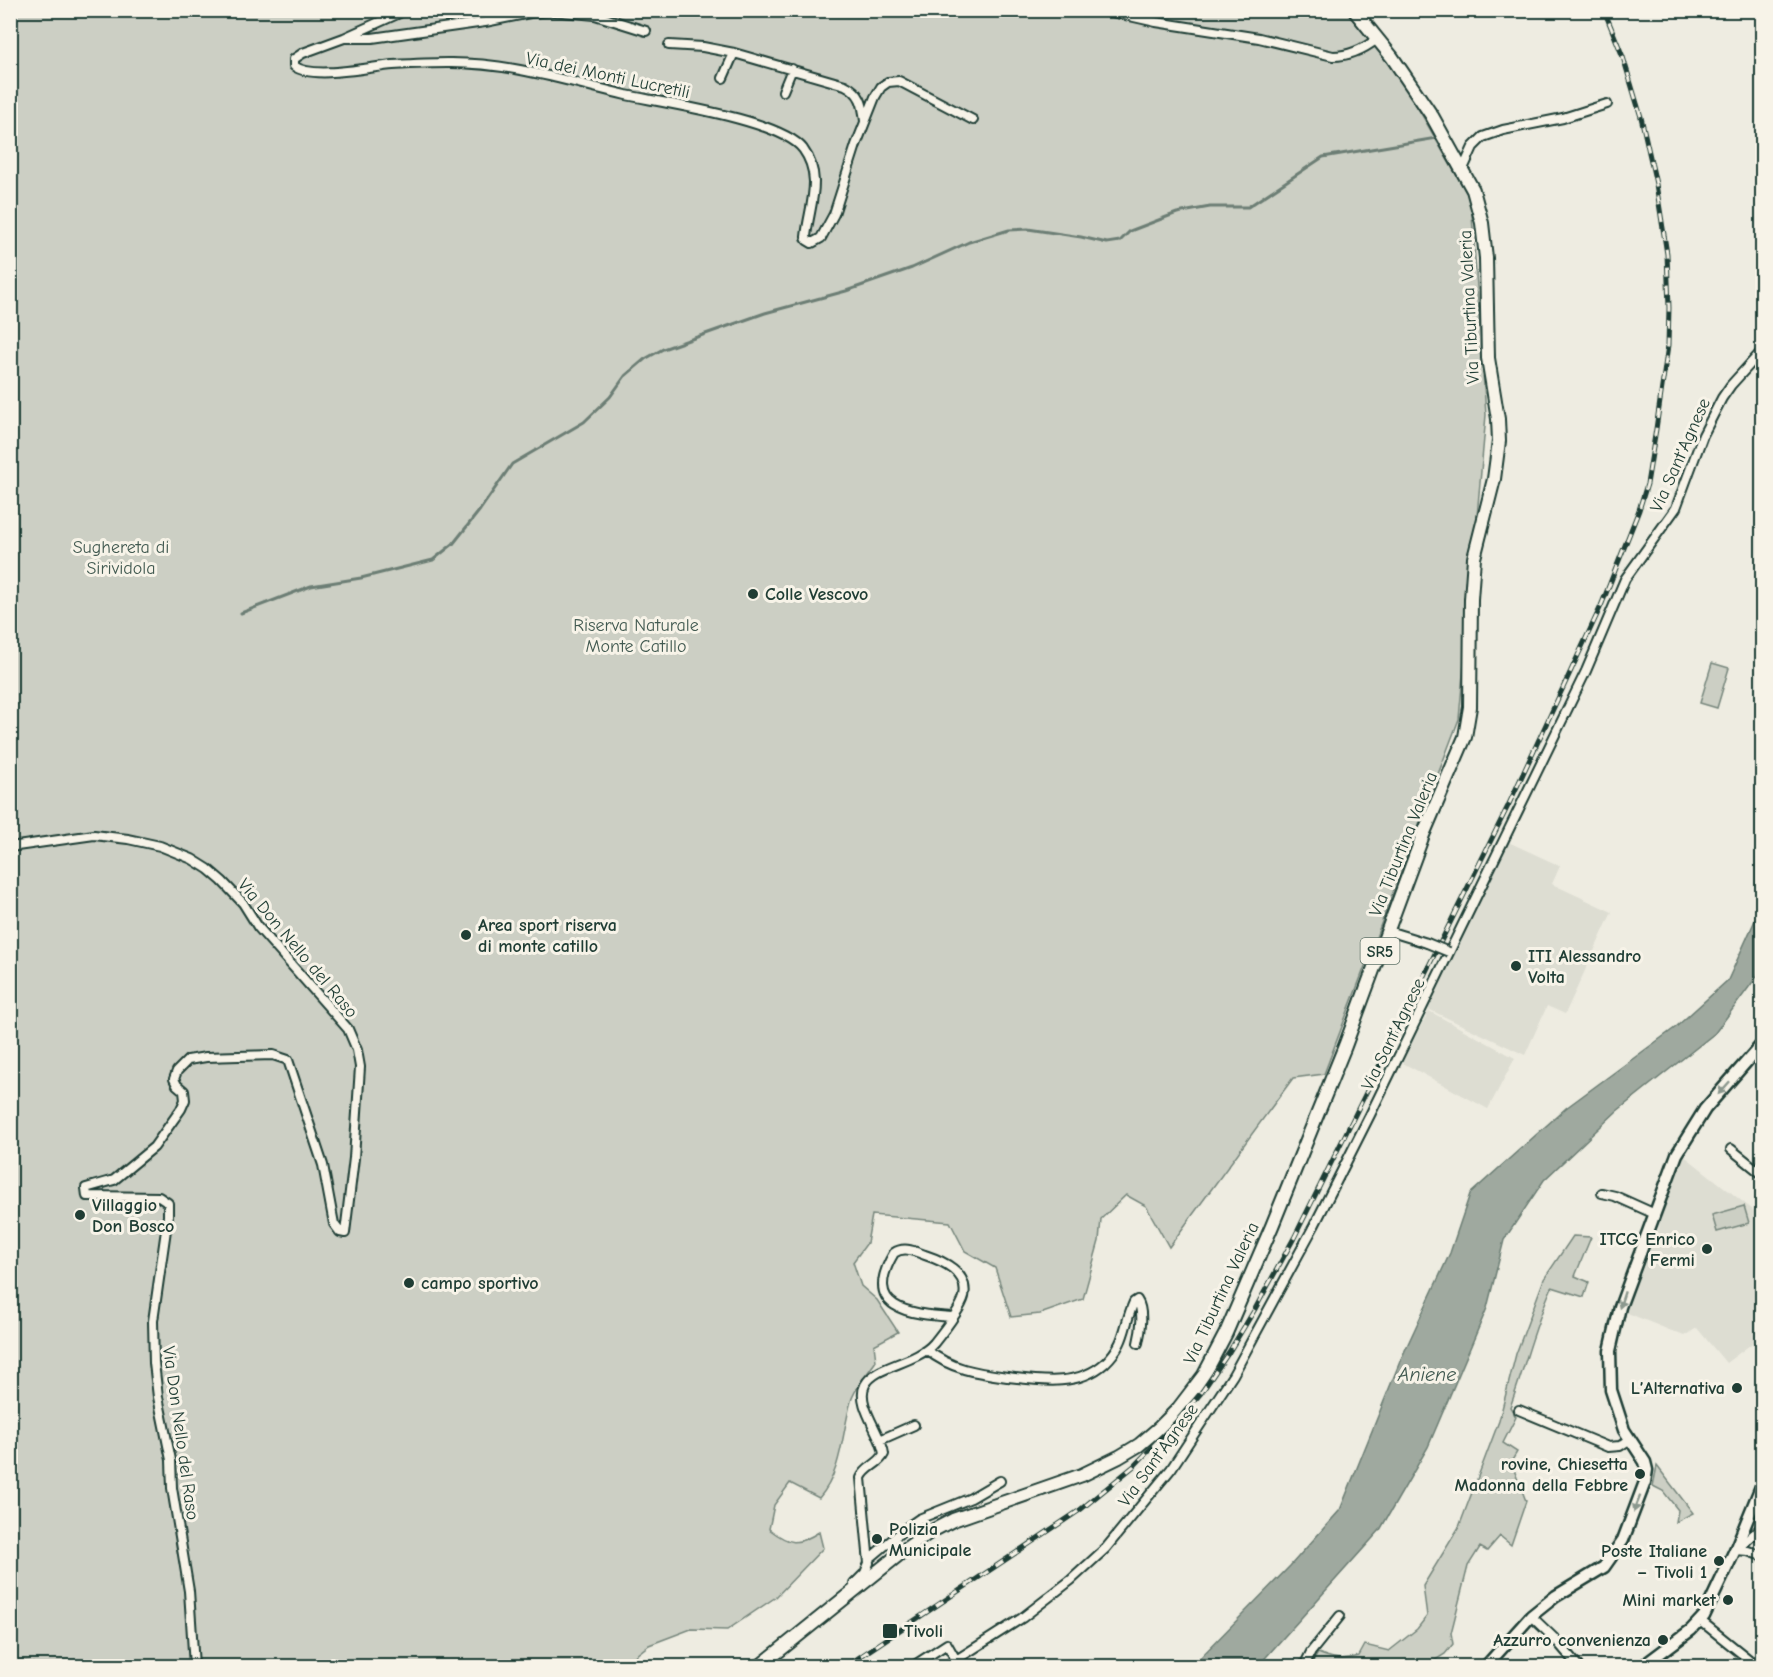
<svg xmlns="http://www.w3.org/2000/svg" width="1773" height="1677" viewBox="0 0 1773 1677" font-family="'Comic Neue',sans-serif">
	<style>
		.built { fill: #ddddd2 }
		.green { fill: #cccfc4; stroke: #76867c; stroke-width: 1.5 }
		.water { fill: #9fa99f; stroke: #6c7e74; stroke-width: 1.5 }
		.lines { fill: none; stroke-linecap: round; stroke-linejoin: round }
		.stream { stroke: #6c7e74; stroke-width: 3 }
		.minor-casing { stroke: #1f3d34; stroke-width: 12 }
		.secondary-casing { stroke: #1f3d34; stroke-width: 15 }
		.primary-casing { stroke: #1f3d34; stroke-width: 16 }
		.minor { stroke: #f7f3e8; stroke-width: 8 }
		.secondary { stroke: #f7f3e8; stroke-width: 10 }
		.primary { stroke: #f7f3e8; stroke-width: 12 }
		.rail-casing { stroke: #1f3d34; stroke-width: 5 }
		.rail { stroke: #f7f3e8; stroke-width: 3; stroke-dasharray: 9; stroke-linecap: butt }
		.minor-bridge-casing { stroke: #1f3d34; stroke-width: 12; stroke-linecap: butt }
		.minor-bridge { stroke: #f7f3e8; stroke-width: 8 }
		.oneway { fill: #8b988e }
		.poi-dot { fill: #1f3d34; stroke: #f7f3e8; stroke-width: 2 }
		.labels { text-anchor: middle; stroke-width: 6; stroke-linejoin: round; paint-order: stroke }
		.shield { fill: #f7f3e8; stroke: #60746a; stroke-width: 1.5 }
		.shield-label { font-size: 16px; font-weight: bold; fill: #1f3d34 }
		.street-label { font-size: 18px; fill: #1f3d34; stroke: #f7f3e8 }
		.park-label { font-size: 18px; fill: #425a51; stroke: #f7f3e8 }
		.poi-label { font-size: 18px; font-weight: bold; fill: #1f3d34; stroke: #f7f3e8; text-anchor: start }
		.water-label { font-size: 20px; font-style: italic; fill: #3f584f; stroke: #f7f3e8 }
	</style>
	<rect width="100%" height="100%" fill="#eeece1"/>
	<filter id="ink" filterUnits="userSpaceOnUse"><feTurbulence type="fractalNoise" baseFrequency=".0167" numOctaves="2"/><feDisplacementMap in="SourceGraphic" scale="12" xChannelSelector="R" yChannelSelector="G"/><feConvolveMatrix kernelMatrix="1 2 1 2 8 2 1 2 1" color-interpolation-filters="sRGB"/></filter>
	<g filter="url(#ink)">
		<!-- built -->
		<path class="built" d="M 1504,840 L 1560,866 L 1552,884 L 1612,912 L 1565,1014 L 1547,1006 L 1525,1055 L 1426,1008 Z
			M 1429,1011 L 1515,1058 L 1488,1109 L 1401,1062 Z
			M 1682,1154 L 1762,1217 L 1762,1336 L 1726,1363 L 1697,1328 L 1684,1336 L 1625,1312 L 1659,1228 L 1663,1198 Z"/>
		<!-- green -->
		<path class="green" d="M 11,11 L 1346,11 L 1403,82 L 1471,201 L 1486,415 L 1459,719 L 1324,1074 L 1293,1078 L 1169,1247 L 1146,1206 L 1126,1195 L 1101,1219 L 1099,1241 L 1083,1299 L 1040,1314 L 1011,1317 L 995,1268 L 965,1251 L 950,1222 L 872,1215 L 867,1243 L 853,1262 L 861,1286 L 877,1300 L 898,1332 L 874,1345 L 876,1361 C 869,1372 855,1387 851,1401 C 842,1433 842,1472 819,1498 L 790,1483 L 774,1505 L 769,1529 C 790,1545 797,1546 819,1532 L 823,1548 L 776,1597 L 727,1630 L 691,1629 L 649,1645 L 622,1666 L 12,1666 L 11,1655 Z
			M 1712,663 L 1729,668 L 1717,708 L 1700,703 Z
			M 1744,1206 L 1749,1223 L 1717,1232 L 1712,1215 Z
			M 1573,1236 L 1591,1237 L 1575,1276 L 1589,1282 L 1584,1297 L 1552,1287 C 1534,1326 1525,1367 1510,1407 L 1516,1417 L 1503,1443 L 1517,1452 L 1511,1462 L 1526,1501 L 1511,1545 L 1500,1536 L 1487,1551 L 1480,1547 L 1468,1566 L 1451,1633 L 1453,1644 L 1445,1654 L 1426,1666 L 1311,1666 L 1318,1653 C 1332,1659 1344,1661 1359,1656 L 1365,1645 L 1389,1651 L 1417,1629 L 1427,1616 L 1423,1586 L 1459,1527 L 1499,1421 L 1516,1354 L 1544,1279 Z
			M 1657,1466 L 1693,1513 L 1676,1522 L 1678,1510 L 1663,1491 L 1653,1486 Z"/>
		<!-- water -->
		<path class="water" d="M 1762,709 L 1762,962 L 1758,975 L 1715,1033 L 1617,1111 L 1544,1180 L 1504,1240 L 1487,1308 L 1428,1447 L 1380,1530 L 1258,1666 L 1188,1666 L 1199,1659 L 1290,1566 L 1340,1510 L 1401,1359 L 1450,1253 L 1470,1194 L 1566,1108 L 1676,1027 L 1728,980 L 1756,918 L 1757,767 Z"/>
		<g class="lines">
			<!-- stream -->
			<path class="stream" d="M 241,613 L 311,586 L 361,578 L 433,560 L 453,544 L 480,510 L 512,464 L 584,422 L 610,397 L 625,376 L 645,359 L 663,349 L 765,313 L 846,291 L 912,268 L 969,242 L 1009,230 L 1028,229 L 1081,237 L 1107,243 L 1120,241 L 1130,231 L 1177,213 L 1210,207 L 1248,207 L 1323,157 L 1437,138
				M 10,1453 L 10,1460"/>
			<defs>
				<path id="minor" d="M 406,10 L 344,38 L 303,53 L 294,59 L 294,66 C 313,80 369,67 393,65 C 411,64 429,63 447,63 C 508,62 567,81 626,95 C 664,103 781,120 803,149 C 824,178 809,206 806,237 L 807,240 L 812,243 L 821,238 L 834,214 L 856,145 L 875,97 L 881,87 L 888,82 L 899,81 L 973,120
					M 1103,10 L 1156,22 L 1259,38 L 1333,56 C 1350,56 1364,49 1377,39
					M 346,38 L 372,38 L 485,22 L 530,13 L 551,11 L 595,15 L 646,31
					M 669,45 L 703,47 L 734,53 L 845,85 C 861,93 863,104 865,121
					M 723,78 L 734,53
					M 783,91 L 792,69
					M 1463,169 L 1473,147 L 1483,137 L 1503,130 L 1563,118 L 1607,104
					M 10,847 L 94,835 L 128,839 L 160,846 L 192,859 L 208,869 L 222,881 L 243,903 L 258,927 L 348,1029 L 357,1050 L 360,1067 L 354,1158 L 345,1233 L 340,1232 L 334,1224 L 323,1165 L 288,1060 L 273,1055 L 206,1057 L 188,1060 L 177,1071 L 174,1079 L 177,1085 L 184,1091 L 185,1100 L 181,1109 L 154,1147 L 114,1180 L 86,1188 L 87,1196 L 159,1197 L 168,1203 L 168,1216 L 153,1321 L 154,1363 L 158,1397 L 171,1460 L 172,1488 L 189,1591 L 194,1666
					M 1388,931 L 1427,943
					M 1731,1149 L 1762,1174
					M 1602,1193 L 1615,1196 L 1655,1214
					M 927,1350 C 952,1370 978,1373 1008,1377 C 1041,1381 1078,1387 1105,1363 C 1127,1342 1123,1326 1134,1302 L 1137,1300 C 1144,1310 1141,1331 1138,1343
					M 1519,1410 L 1608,1447 L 1620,1446 L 1629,1440
					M 880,1440 L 914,1425
					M 1737,1549 L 1762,1527
					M 1735,1550 L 1748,1551 L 1762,1556
					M 869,1559 L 906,1528 L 919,1519 L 971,1498 L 1000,1481
					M 854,1584 L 865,1573 L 869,1563 L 861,1478 C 866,1466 879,1465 884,1454 C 882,1434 855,1404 865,1385 C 875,1365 916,1364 934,1343 C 942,1333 961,1309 964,1297 C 969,1272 943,1261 925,1255 C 914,1251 904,1246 894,1253 C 861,1309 909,1314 952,1317
					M 1531,1616 L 1555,1639 L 1578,1666
					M 1701,1621 L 1757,1666
					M 956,1660 L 1022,1618 L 1071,1580 L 1106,1548 L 1171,1469 L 1233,1375 L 1314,1226 L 1370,1115 L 1586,671 L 1625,579 L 1676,508 L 1703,435 L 1722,398 L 1731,385 L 1762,351
					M 913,1666 L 947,1644 L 956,1660 L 945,1666
					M 1304,1666 L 1311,1652 L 1340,1616"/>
				<path id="secondary" d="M 1486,1666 L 1531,1616 L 1556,1596 L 1604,1567 L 1623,1540 L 1645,1482 L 1647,1470 L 1645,1462 L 1624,1430 L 1611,1390 L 1610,1351 L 1620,1307 L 1677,1154 L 1705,1109 L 1762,1044
					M 1643,1666 L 1691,1630 L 1704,1616 L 1735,1550 L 1762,1484"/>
				<path id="primary" d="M 760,1666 L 907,1548 L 930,1532 L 953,1520 L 1082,1475 L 1119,1457 L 1139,1445 L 1160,1427 L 1178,1409 L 1204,1375 L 1226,1333 L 1272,1226 L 1345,1046 L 1423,835 L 1465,737 L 1470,707 L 1471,599 L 1474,558 L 1494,479 L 1499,441 L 1498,419 L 1488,358 L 1486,258 L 1482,223 L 1473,190 L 1432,116 L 1392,57 L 1354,10"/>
			</defs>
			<!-- minor casing -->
			<use href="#minor" class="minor-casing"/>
			<!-- secondary casing -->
			<use href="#secondary" class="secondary-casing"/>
			<!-- primary casing -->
			<use href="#primary" class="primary-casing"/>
			<!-- minor -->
			<use href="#minor" class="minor"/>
			<!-- secondary -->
			<use href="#secondary" class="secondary"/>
			<!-- primary -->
			<use href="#primary" class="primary"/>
			<defs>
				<path id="rail" d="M 10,1661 L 37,1666
					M 846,1666 L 1080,1510 L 1134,1466 L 1177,1421 L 1201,1393 L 1229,1352 L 1255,1309 L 1294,1238 L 1508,806 L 1601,606 L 1639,510 L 1647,484 L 1656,429 L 1668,345 L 1669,308 L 1667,254 L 1656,184 L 1641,117 L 1623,57 L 1604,10"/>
			</defs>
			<!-- rail casing -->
			<use href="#rail" class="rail-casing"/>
			<!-- rail -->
			<use href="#rail" class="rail"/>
			<defs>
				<path id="minor-bridge" d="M 1427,943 L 1449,952"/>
			</defs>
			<!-- minor-bridge casing -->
			<use href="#minor-bridge" class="minor-bridge-casing"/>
			<!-- minor-bridge -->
			<use href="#minor-bridge" class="minor-bridge"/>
		</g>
		<!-- one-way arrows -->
		<defs><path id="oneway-solid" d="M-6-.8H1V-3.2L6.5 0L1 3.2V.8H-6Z" transform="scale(1.5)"/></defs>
		<g class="oneway">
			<use href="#oneway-solid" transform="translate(1724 1088) rotate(132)"/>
			<use href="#oneway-solid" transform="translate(1622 1300) rotate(108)"/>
			<use href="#oneway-solid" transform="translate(1637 1504) rotate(111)"/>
		</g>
	</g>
	<!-- markers -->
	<g class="poi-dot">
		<circle cx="753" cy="594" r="6"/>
		<circle cx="466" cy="935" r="6"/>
		<circle cx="1516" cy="966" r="6"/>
		<circle cx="80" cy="1215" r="6"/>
		<circle cx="1707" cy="1249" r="6"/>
		<circle cx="409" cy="1283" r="6"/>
		<circle cx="1737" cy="1388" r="6"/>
		<circle cx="1640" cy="1474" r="6"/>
		<circle cx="877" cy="1539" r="6"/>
		<circle cx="1719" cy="1561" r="6"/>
		<circle cx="1728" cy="1600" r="6"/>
		<rect x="882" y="1623" width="16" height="16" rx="3"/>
		<circle cx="1663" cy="1640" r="6"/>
	</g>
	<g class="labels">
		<!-- shield labels -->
		<rect class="shield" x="1360.5" y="938" width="39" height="26" rx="4.5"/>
		<g class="shield-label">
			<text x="1380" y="957">SR5</text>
		</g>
		<!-- street labels -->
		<g class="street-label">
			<text transform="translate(608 75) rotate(12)" y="6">Via dei Monti Lucretili</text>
			<text transform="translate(1469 307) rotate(-93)" y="6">Via Tiburtina Valeria</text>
			<text transform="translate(1680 455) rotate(-66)" y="6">Via Sant'Agnese</text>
			<text transform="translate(1403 844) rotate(-68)" y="6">Via Tiburtina Valeria</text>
			<text transform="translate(298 948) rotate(50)" y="6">Via Don Nello del Raso</text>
			<text transform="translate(1393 1034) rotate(-64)" y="6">Via Sant'Agnese</text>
			<text transform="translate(1221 1293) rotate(-65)" y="6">Via Tiburtina Valeria</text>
			<text transform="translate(181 1433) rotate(82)" y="6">Via Don Nello del Raso</text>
			<text transform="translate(1158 1455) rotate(-54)" y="6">Via Sant'Agnese</text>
		</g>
		<!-- park labels -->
		<g class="park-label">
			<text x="121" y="553">Sughereta di<tspan x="121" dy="21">Sirividola</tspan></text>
			<text x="636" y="631">Riserva Naturale<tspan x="636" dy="21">Monte Catillo</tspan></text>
		</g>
		<!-- poi labels -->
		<g class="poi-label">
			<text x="765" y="600">Colle Vescovo</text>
			<text x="478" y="931">Area sport riserva<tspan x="478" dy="21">di monte catillo</tspan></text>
			<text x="1528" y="962">ITI Alessandro<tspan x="1528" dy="21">Volta</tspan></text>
			<text x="92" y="1211">Villaggio<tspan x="92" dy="21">Don Bosco</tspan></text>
			<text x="1695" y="1245" text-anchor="end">ITCG Enrico<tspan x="1695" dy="21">Fermi</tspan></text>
			<text x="421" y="1289">campo sportivo</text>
			<text x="1725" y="1394" text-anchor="end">L’Alternativa</text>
			<text x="1628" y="1470" text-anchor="end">rovine, Chiesetta<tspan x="1628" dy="21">Madonna della Febbre</tspan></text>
			<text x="889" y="1535">Polizia<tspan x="889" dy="21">Municipale</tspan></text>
			<text x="1707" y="1557" text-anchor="end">Poste Italiane<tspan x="1707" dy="21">– Tivoli 1</tspan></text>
			<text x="1716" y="1606" text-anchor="end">Mini market</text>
			<text x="904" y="1637">Tivoli</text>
			<text x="1651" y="1646" text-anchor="end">Azzurro convenienza</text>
		</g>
		<!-- water labels -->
		<g class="water-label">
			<text x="1427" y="1381">Aniene</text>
		</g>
	</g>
	<!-- margin -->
	<rect width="1773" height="1677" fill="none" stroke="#f7f3e8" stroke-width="36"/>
	<rect x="18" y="18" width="1737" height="1641" fill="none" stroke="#1f3d34" stroke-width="2" filter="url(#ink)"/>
</svg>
